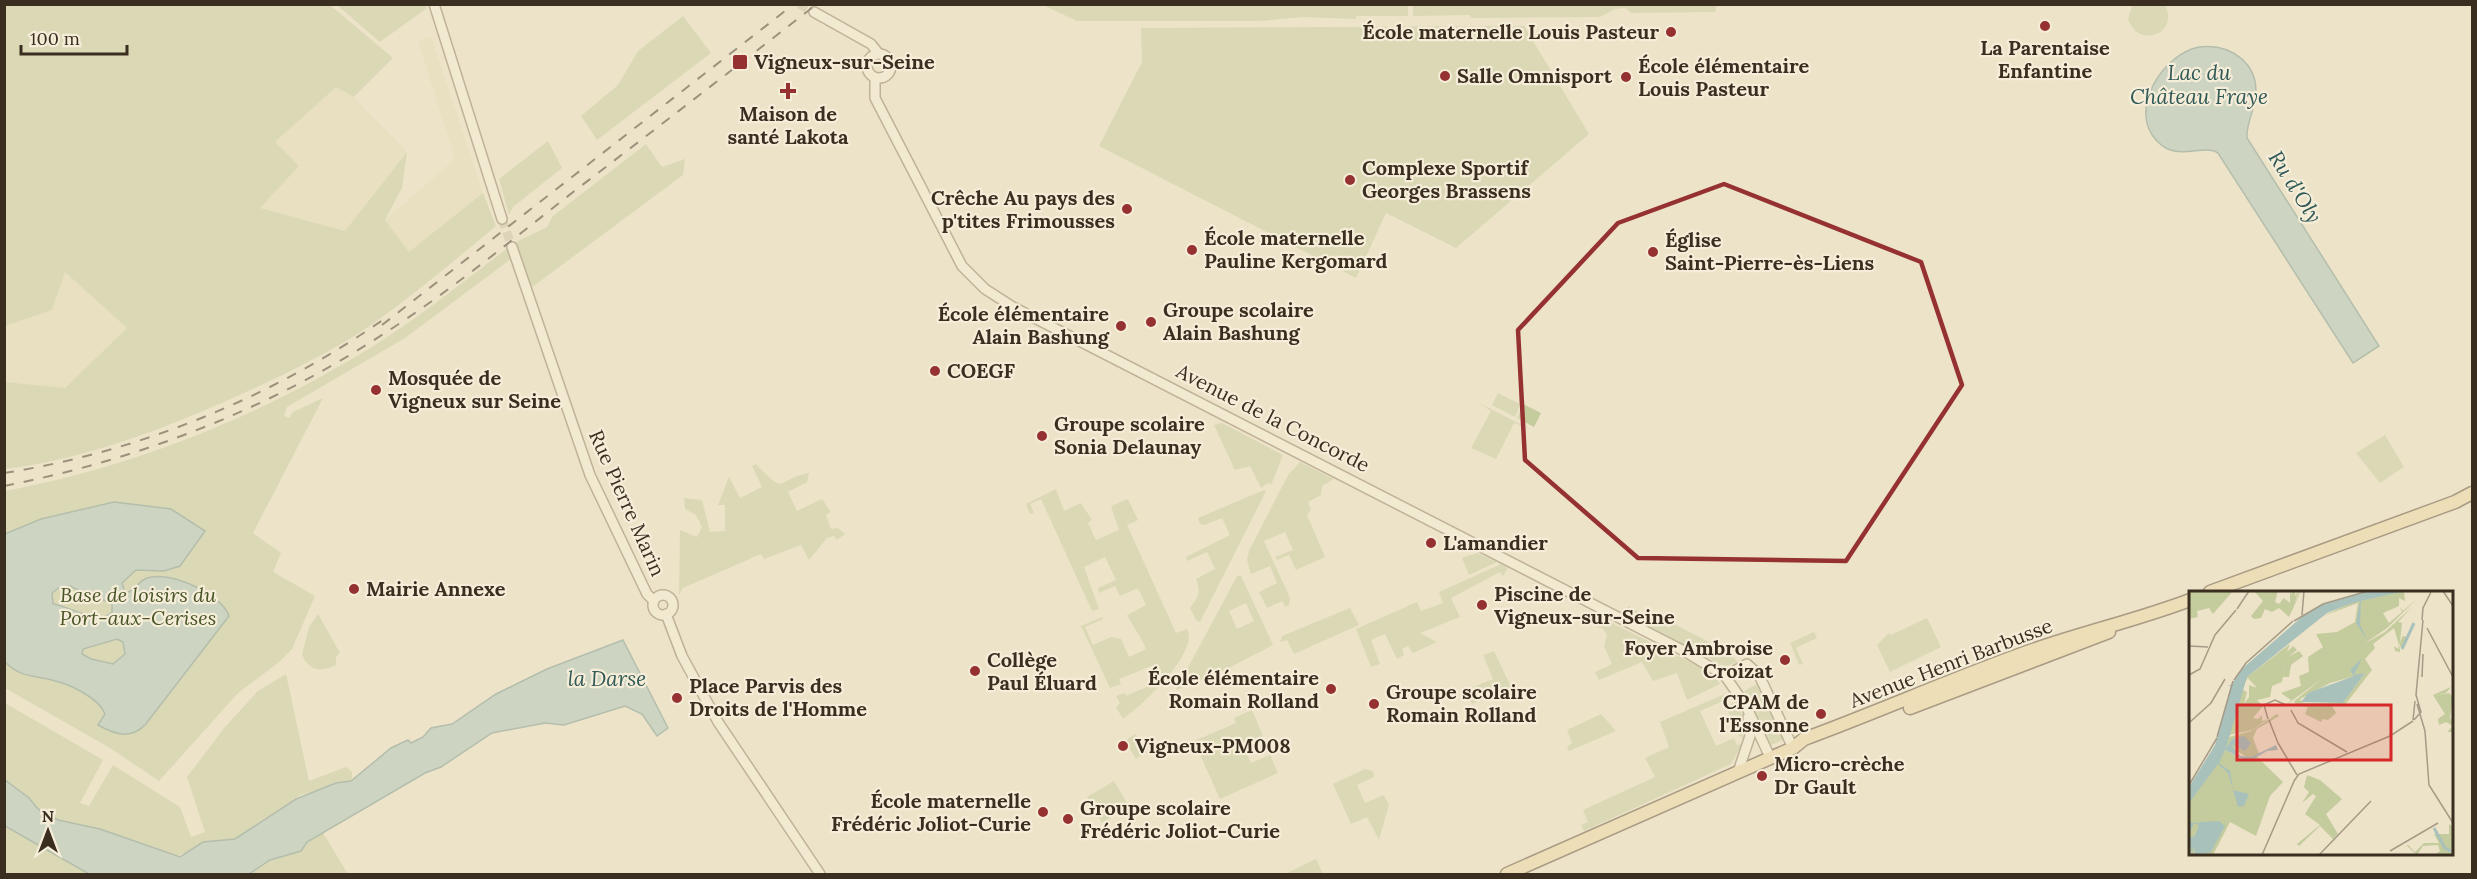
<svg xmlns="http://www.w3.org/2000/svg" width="2477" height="879" viewBox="0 0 2477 879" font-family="Lora,serif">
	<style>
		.farmland { fill: #e2dcb6 }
		.green { fill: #c4cb9d; fill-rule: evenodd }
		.water { fill: #a9c1bb; stroke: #709089; stroke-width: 1.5; fill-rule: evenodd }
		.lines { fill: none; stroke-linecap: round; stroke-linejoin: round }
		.tertiary-tunnel { stroke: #c9bfa7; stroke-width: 9; stroke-dasharray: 9 4.5; stroke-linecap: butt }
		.tertiary-casing { stroke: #89765e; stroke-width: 12 }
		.primary-casing { stroke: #574432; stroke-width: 15 }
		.tertiary { stroke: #f8f0dc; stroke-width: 9 }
		.primary { stroke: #eed8a3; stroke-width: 12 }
		.rail { stroke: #3a2e21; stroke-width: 2; stroke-dasharray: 10 10; stroke-linecap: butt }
		.marked { fill: none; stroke: #953231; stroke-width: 4.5; stroke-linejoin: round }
		.poi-dot { fill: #953231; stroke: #f5edd8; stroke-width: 2 }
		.labels { text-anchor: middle; stroke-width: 4.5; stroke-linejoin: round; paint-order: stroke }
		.poi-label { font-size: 20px; font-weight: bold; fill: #3a2e21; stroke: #f5edd8; text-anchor: start }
		.street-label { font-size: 20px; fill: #3a2e21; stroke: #f5edd8 }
		.park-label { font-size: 20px; font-style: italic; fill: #495528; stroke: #f5edd8 }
		.water-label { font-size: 21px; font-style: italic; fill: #315957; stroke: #f5edd8 }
		.inset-river { fill: none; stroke: #a9c1bb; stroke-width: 3 }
		.inset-road { fill: none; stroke: #a59b86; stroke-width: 1.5 }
		.view { fill: #d62828; fill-opacity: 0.15; stroke: #d62828; stroke-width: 3 }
		.inset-edge { fill: none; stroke: #3a2e21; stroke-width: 3 }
	</style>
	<rect width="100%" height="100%" fill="#ede3c9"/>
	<!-- farmland -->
	<path class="farmland" d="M 431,36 L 483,193 L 409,253 L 385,220 L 455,159 L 418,41 Z
		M 336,86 L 354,97 L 407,152 L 345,231 L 260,208 L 299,166 L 275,142 Z
		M 65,272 L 127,328 L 65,388 L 5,382 L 4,326 L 52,310 Z"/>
	<!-- green -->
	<path class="green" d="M 4,5 L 330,5 L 393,58 L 354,97 L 336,87 L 275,142 L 299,166 L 260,208 L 345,231 L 407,152 L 402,188 L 385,220 L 409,252 L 483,193 L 496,226 C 456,259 415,294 371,325 C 328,354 280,377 235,397 C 161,430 85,459 5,469 L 5,382 L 65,388 L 127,328 L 65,272 L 52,310 L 5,326 Z
		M 424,5 L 427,8 L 380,42 L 337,5 Z
		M 1408,5 L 1408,16 L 1356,16 L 1356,19 L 1303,17 L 1260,21 L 1077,21 L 1043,5 Z
		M 1717,5 L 1715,12 L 1631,13 L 1626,8 L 1615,9 L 1600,17 L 1471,18 L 1470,15 L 1413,16 L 1413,5 Z
		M 2132,5 L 2165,5 C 2180,33 2138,50 2128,19 Z
		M 683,16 L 711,53 L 597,140 L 581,116 L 618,85 L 638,51 Z
		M 1524,26 L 1589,134 L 1456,248 L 1386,213 L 1356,278 L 1099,146 L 1142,62 L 1141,28 Z
		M 548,141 L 562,168 L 513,207 L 509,215 L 499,179 Z
		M 646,144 L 662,167 L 685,159 L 683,175 L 531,288 L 514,243 L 547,227 L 553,216 Z
		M 508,248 L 511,259 L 405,338 L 287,407 L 284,416 L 289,418 L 293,412 L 323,398 L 253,533 L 281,553 L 273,572 L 315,596 L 292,649 L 278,663 L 238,693 L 159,781 L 110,748 L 5,688 L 5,491 C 138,466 260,416 375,345 C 421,316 464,281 508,248 Z
		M 1498,393 L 1520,404 L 1515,417 L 1492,405 Z
		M 1477,402 L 1530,429 L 1514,423 L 1496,459 L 1471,448 L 1491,411 Z
		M 1523,404 L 1541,413 L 1534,427 L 1517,418 Z
		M 1222,423 L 1283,455 L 1271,485 L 1268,483 L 1261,488 L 1250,466 L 1235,470 L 1214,425 Z
		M 2385,435 L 2404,467 L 2380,483 L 2356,453 Z
		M 1300,462 L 1334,479 L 1322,486 L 1321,495 L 1308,502 L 1311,510 L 1307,515 L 1325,557 L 1296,570 L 1289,555 L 1277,560 L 1275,557 L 1293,550 L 1285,532 L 1264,541 L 1290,598 L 1289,605 L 1285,607 L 1282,601 L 1267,608 L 1259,592 L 1277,583 L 1270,566 L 1251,574 L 1247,560 L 1249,551 L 1288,475 Z
		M 756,464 C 788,498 775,479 809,473 L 807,482 L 788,492 L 797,511 L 822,499 L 831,512 L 826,515 L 831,529 L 838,528 L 845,534 L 837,540 L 834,536 L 827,538 L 809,560 L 801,545 L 764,559 L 761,554 L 683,588 L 679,595 L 680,530 L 697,537 L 702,527 L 696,515 L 685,509 L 684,498 L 702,500 L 710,532 L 725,531 L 725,505 L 718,505 L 729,477 L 740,498 L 762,487 L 752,466 Z
		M 1056,489 L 1064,511 L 1081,503 L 1092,520 L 1088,523 L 1096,540 L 1119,530 L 1111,506 L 1128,499 L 1138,520 L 1127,525 L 1176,633 L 1187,629 C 1200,652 1141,707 1123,719 L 1116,707 L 1120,703 L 1116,696 L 1125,693 L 1126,696 L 1158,682 L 1151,666 L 1119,679 L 1121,684 L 1110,688 L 1081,626 L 1102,617 L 1103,619 L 1085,627 L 1093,645 L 1111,637 L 1121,639 L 1129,657 L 1146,649 C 1141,636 1133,627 1127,615 L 1146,605 L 1138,588 L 1120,596 L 1115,586 L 1099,593 L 1098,588 L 1116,580 L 1105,557 L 1084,567 L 1099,609 L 1092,611 L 1041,499 L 1030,504 L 1034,513 L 1030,514 L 1026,504 Z
		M 1264,490 L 1266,491 L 1200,622 L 1196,620 L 1190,608 C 1199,596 1201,593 1196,579 L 1215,569 L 1207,552 L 1187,561 L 1186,557 L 1230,535 L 1222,518 L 1204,525 L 1200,524 L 1198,518 Z
		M 1477,553 L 1497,562 L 1469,575 L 1462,558 Z
		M 1501,564 L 1508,568 L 1503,576 L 1500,572 L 1451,598 L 1460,617 L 1420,633 L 1437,642 L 1413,653 L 1408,646 L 1402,649 L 1404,655 L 1397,659 L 1385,634 L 1371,640 L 1380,664 L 1371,667 L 1356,629 L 1417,602 L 1421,611 L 1443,603 L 1439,592 Z
		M 1237,576 L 1241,576 L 1273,645 L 1219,673 L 1176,690 ZM 1246,603 L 1254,621 L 1237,629 L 1229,611 Z
		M 1628,606 L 1669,628 L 1672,623 L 1721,648 L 1738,662 L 1727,666 L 1721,665 L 1624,613 Z
		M 1350,608 L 1359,625 L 1294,654 L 1287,640 L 1280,642 L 1282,636 Z
		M 318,614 L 340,653 L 336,657 L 336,665 C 321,672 310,672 302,655 L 309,627 Z
		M 1600,617 L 1706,670 L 1716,677 L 1720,684 L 1687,700 L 1677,673 L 1653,681 L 1642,662 L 1599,680 L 1595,672 L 1612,664 L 1604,646 L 1607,635 L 1603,629 L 1582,621 Z
		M 1927,618 L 1941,647 L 1890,672 L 1877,645 L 1889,633 L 1891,635 Z
		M 1814,632 L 1817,638 L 1796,648 L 1803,664 L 1799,665 L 1790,643 Z
		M 1494,651 L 1511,687 L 1472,704 L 1466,690 L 1493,679 L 1483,655 Z
		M 286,674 L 309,781 L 346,767 L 352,772 L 352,781 L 300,795 L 236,839 L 213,841 L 177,856 L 97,828 L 58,820 L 38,809 L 5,780 L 5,703 L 103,760 L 80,803 L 89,806 L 113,765 L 180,807 L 191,837 L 205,832 L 187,777 L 225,727 L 258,691 Z
		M 1757,684 L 1782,735 L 1783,740 L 1771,745 L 1744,691 Z
		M 1727,693 L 1723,701 L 1700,711 L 1716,746 L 1734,738 L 1737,745 L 1742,744 L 1731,764 L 1584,831 L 1581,825 L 1588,822 L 1583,810 L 1655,777 L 1645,758 L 1669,747 L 1660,722 Z
		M 1736,701 L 1743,717 L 1743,738 L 1739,736 L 1726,707 Z
		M 1252,710 L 1263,736 L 1243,746 L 1251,763 L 1270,755 L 1278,773 L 1220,799 L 1194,741 L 1236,723 L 1234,718 Z
		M 1601,714 L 1616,731 L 1569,751 L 1567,747 L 1572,743 L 1567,730 Z
		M 1135,734 L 1147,752 L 1136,759 L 1125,741 Z
		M 1365,769 L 1373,771 L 1374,777 L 1357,785 L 1365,803 L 1384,795 L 1389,805 L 1379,840 L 1367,817 L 1351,824 L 1333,784 Z
		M 1114,781 L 1129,806 L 1102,823 L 1087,797 Z
		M 5,826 L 89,874 L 5,874 Z
		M 323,833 L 348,874 L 249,874 L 264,863 L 285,856 Z
		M 1316,859 L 1323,874 L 1287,874 L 1287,873 Z"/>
	<!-- water -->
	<path class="water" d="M 2199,47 C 2232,43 2261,65 2255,100 C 2253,113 2246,125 2247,138 L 2379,346 L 2353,363 L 2218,153 C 2203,143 2177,163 2157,141 C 2127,110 2163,54 2199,47 Z
		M 114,502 L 171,509 L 205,531 L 180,566 L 164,571 L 136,570 L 122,583 L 125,593 C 135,592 138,581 147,578 C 169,570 222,594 229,616 L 145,725 C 130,740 114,734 98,725 L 105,714 C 100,699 70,684 55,681 C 35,675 20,678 4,661 L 5,534 L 41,519 ZM 70,586 C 80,592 108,600 112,605 L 112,612 C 99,626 69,606 53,604 L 52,593 L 60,587 ZM 117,639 L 123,642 L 125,654 L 113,664 L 91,659 L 82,654 L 83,649 Z
		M 623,640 L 668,728 L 657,736 L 642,714 L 625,706 L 564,725 L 545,723 L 492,733 L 441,767 L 425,773 L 307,842 L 301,851 L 270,860 L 249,874 L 89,874 L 5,826 L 5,780 L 29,798 L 38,809 L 58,820 L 100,829 L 180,857 L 203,842 L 235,839 L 296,799 L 336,783 L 351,781 L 391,748 L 408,740 L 411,743 L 423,737 L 431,728 L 452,724 L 496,694 L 547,669 Z"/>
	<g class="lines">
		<!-- tertiary-tunnel -->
		<path class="tertiary-tunnel" d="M 799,4 L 814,12
			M 502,219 L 512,247"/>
		<defs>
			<path id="tertiary" d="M 434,4 L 502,219
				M 814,12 L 871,44 L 879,54
				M867 66a12 12 0 1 1 24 0a12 12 0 1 1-24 0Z
				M 875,78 L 875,98 L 962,266 L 985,289 L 1013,307 L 1684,651 L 1725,676 L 1746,706 L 1770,757
				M 512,247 L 590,475 L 647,594 L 654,601
				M653 605a10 10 0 1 1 20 0a10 10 0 1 1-20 0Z
				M 666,614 L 682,656 L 718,722 L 820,874
				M 1725,676 L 1747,664 L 1759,675 L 1793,748
				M 1738,772 L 1750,736 L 1748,717"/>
			<path id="primary" d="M 2210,592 L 2455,502 L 2472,493
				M 1910,708 L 2109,632
				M 1507,874 L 1793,748 L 1804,739 C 1880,711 1954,678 2030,651 C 2083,632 2138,620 2190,600"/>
		</defs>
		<!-- tertiary casing -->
		<use href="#tertiary" class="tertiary-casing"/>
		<!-- primary casing -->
		<use href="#primary" class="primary-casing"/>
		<!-- tertiary -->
		<use href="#tertiary" class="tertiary"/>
		<!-- primary -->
		<use href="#primary" class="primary"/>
		<!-- rail -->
		<path class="rail" d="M 382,325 L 794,4
			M 4,473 C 140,452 275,396 387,317
			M 4,486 C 141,459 269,409 385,333 C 452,290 514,238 577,189 C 657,128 737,66 817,4"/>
	</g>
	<!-- marked area -->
	<path d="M0 0H2477V879H0ZM 1724,184 L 1921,262 L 1962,385 L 1846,561 L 1638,558 L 1525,460 L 1518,330 L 1618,223 Z" fill="#ede3c9" fill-opacity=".55" fill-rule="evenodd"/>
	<path class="marked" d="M 1724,184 L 1921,262 L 1962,385 L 1846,561 L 1638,558 L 1525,460 L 1518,330 L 1618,223 Z"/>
	<!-- markers -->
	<g class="poi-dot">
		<circle cx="2045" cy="26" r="6"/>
		<circle cx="1671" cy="32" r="6"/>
		<rect x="732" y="54" width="16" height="16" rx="3"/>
		<circle cx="1445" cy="76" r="6"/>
		<circle cx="1626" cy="77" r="6"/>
		<path d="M785 82h6v6h6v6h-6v6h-6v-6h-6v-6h6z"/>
		<circle cx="1350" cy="180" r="6"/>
		<circle cx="1127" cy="209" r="6"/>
		<circle cx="1192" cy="250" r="6"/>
		<circle cx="1653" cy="252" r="6"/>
		<circle cx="1151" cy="322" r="6"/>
		<circle cx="1121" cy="326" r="6"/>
		<circle cx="935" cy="371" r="6"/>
		<circle cx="376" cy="390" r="6"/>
		<circle cx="1042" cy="436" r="6"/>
		<circle cx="1431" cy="543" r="6"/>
		<circle cx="354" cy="589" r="6"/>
		<circle cx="1482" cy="605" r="6"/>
		<circle cx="1785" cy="660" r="6"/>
		<circle cx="975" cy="671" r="6"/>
		<circle cx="1331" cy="689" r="6"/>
		<circle cx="677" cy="698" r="6"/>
		<circle cx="1374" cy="704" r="6"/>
		<circle cx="1821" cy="714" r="6"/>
		<circle cx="1123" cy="746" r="6"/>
		<circle cx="1762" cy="776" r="6"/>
		<circle cx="1043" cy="812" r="6"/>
		<circle cx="1068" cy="819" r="6"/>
	</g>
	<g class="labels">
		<!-- poi labels -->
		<g class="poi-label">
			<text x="1659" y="39" text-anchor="end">École maternelle Louis Pasteur</text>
			<text x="2045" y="55" text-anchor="middle">La Parentaise<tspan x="2045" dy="23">Enfantine</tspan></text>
			<text x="754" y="69">Vigneux-sur-Seine</text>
			<text x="1638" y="73">École élémentaire<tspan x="1638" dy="23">Louis Pasteur</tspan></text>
			<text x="1457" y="83">Salle Omnisport</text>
			<text x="788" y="121" text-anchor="middle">Maison de<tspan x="788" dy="23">santé Lakota</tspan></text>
			<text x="1362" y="175">Complexe Sportif<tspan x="1362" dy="23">Georges Brassens</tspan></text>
			<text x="1115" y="205" text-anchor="end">Crêche Au pays des<tspan x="1115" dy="23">p'tites Frimousses</tspan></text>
			<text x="1204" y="245">École maternelle<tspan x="1204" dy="23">Pauline Kergomard</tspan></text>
			<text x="1665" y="247">Église<tspan x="1665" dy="23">Saint-Pierre-ès-Liens</tspan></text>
			<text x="1163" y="317">Groupe scolaire<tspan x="1163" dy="23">Alain Bashung</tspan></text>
			<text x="1109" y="321" text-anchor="end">École élémentaire<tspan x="1109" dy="23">Alain Bashung</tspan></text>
			<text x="947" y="378">COEGF</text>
			<text x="388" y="385">Mosquée de<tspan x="388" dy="23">Vigneux sur Seine</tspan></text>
			<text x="1054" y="431">Groupe scolaire<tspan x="1054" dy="23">Sonia Delaunay</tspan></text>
			<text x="1443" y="550">L'amandier</text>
			<text x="366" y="596">Mairie Annexe</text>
			<text x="1494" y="601">Piscine de<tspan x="1494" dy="23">Vigneux-sur-Seine</tspan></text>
			<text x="1773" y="655" text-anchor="end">Foyer Ambroise<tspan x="1773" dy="23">Croizat</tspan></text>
			<text x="987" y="667">Collège<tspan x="987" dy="23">Paul Éluard</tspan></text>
			<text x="1319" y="685" text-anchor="end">École élémentaire<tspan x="1319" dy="23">Romain Rolland</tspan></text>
			<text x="689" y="693">Place Parvis des<tspan x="689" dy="23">Droits de l'Homme</tspan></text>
			<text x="1386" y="699">Groupe scolaire<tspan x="1386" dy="23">Romain Rolland</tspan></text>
			<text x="1809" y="709" text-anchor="end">CPAM de<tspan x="1809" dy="23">l'Essonne</tspan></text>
			<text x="1135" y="753">Vigneux-PM008</text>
			<text x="1774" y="771">Micro-crèche<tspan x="1774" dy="23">Dr Gault</tspan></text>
			<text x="1031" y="808" text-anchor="end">École maternelle<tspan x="1031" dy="23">Frédéric Joliot-Curie</tspan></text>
			<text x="1080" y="815">Groupe scolaire<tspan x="1080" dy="23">Frédéric Joliot-Curie</tspan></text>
		</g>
		<!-- street labels -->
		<g class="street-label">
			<text transform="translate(1273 418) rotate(27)" y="7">Avenue de la Concorde</text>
			<text transform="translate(627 503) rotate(66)" y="7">Rue Pierre Marin</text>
			<text transform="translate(1951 663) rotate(-21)" y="7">Avenue Henri Barbusse</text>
		</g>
		<!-- park labels -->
		<g class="park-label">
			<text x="138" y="602">Base de loisirs du<tspan x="138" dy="23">Port-aux-Cerises</tspan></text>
		</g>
		<!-- water labels -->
		<g class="water-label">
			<text x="2199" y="80">Lac du<tspan x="2199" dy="24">Château Fraye</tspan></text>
			<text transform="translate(2295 187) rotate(58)" y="7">Ru d'Oly</text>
			<text x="607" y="686">la Darse</text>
		</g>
	</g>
	<!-- overview -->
	<g transform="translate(2189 591)">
		<rect width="264" height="264" fill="#ede3c9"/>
		<path d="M 0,0 L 44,0 L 24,23 L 20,17 L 8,20 L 9,26 L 0,28 ZM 65,0 L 89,0 L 86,11 L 90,13 L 95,7 L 101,12 L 101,0 L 103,4 L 103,0 L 106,0 L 106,5 L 110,0 L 105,13 L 111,1 L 112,0 L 100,26 L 90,17 L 83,21 L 76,18 L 72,27 L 65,28 L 62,25 L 74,10 ZM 215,0 L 216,10 L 210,7 L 210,15 L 194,22 L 200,32 L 213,21 L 211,16 L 214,20 L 229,7 L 198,37 L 175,53 L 196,41 L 224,15 L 209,31 L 213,32 L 211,51 L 214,45 L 218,46 L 213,59 L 210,52 L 211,61 L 206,60 L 205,55 L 209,58 L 210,54 L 205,37 L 184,53 L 186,57 L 176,68 L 183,79 L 155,115 L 143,115 L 147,122 L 139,129 L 134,128 L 132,131 L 116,123 L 119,116 L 107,114 L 105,110 L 99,115 L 134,87 L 97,114 L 102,109 L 92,102 L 112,95 L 110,85 L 120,81 L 119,66 L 134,56 L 127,43 L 148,41 L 166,31 L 169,12 L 134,25 L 162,12 ZM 176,82 L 154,112 L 114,112 L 111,108 L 141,92 ZM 101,53 L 98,61 L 104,55 L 108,59 L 99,66 L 110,60 L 114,65 L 102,74 L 100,86 L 94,86 L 98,62 L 93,91 L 83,95 L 81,106 L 68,109 L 74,115 L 64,127 L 69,128 L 73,124 L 73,130 L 79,128 L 63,139 L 40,144 L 52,98 L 58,101 L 55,113 L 60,106 L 60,94 L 68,97 L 59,87 L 53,95 L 58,86 ZM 262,96 L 257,102 L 245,105 L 260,102 L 264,106 L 261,128 L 264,127 L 264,141 L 258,141 L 264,135 L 257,131 L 250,134 L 249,128 L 256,123 L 244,104 ZM 88,123 L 90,125 L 68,138 L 64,147 L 70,163 L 59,167 L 39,154 L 36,157 L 40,146 L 62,140 ZM 36,159 L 54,169 L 68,166 L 94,191 L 81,205 L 67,245 L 41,231 L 24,264 L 0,264 L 0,212 ZM 118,184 L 131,189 L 153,208 L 137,223 L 149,243 L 144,248 L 131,235 L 110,255 L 108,253 L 131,234 L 116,223 L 127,205 L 124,203 L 113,212 L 120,201 L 115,196 ZM 260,233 L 264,236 L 264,264 L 245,264 L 251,260 L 249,254 L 234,255 L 228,264 L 218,255 L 214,257 L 219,254 L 226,261 L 235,252 L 250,252 L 245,243 L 260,243 Z" fill="#c4cb9d" fill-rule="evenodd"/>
		<path d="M 181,0 L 216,0 L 172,10 L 171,34 L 179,50 L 167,32 L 171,10 L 158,14 L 138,22 L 58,86 L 37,157 L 43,148 L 55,145 L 62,152 L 56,160 L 42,153 L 51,165 L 62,166 L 87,154 L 89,159 L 78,160 L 59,171 L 36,159 L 30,172 L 41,180 L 44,199 L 60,203 L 55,215 L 49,216 L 39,182 L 29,173 L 0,212 L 0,196 L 26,154 L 42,95 L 38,94 L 42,94 L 54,77 L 115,24 L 132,14 ZM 173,67 L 165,84 L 176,82 L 154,112 L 112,111 L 119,102 L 165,85 L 161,79 ZM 13,220 L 11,231 L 30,230 L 36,235 L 22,261 L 6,264 L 5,255 L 3,264 L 0,247 L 6,245 L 10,234 L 5,232 L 0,243 L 0,231 L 11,232 Z" fill="#a9c1bb"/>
		<path class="inset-river" d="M 213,58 L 225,32M 245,237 L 256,257 L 264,261"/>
		<path class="inset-road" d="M 254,0 L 264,15M 48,18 L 60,0M 113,24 L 115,0M 233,29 L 234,17 L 242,1M 105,30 L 134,13 L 179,0M 238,37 L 264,86M 0,55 L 19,56M 0,84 L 11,78 L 26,44 L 47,19M 233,86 L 234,63M 45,89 L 57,72 L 104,30M 228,113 L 236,140 L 240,194 L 264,232M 102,119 L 109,132 L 158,161M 79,128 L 75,114 L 86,109 L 97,114M 80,129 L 89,152M 224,129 L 226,110M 225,129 L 232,121 L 227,104 L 234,29M 1,131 L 22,112 L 36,88M 28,146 L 44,90M 89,152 L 108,184M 105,190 L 110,183 L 201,145 L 224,130M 0,194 L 28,147M 201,260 L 249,232M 73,264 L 106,188M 130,264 L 182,210"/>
		<path class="view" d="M 48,114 L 202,114 L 202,169 L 48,169 Z"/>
		<rect width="264" height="264" class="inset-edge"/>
	</g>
	<!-- border -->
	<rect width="2477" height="879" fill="none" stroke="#3a2e21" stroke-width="12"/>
	<!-- north arrow -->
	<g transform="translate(48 831)" stroke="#f5edd8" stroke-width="4.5" paint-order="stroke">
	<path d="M0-4.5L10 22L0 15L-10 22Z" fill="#3a2e21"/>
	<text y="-9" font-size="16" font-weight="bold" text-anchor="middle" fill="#3a2e21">N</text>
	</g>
	<!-- scale -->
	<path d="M21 45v9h106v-9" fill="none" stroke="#3a2e21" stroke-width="3"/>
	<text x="30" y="45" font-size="18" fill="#3a2e21" stroke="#f5edd8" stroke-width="4.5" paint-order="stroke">100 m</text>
</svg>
